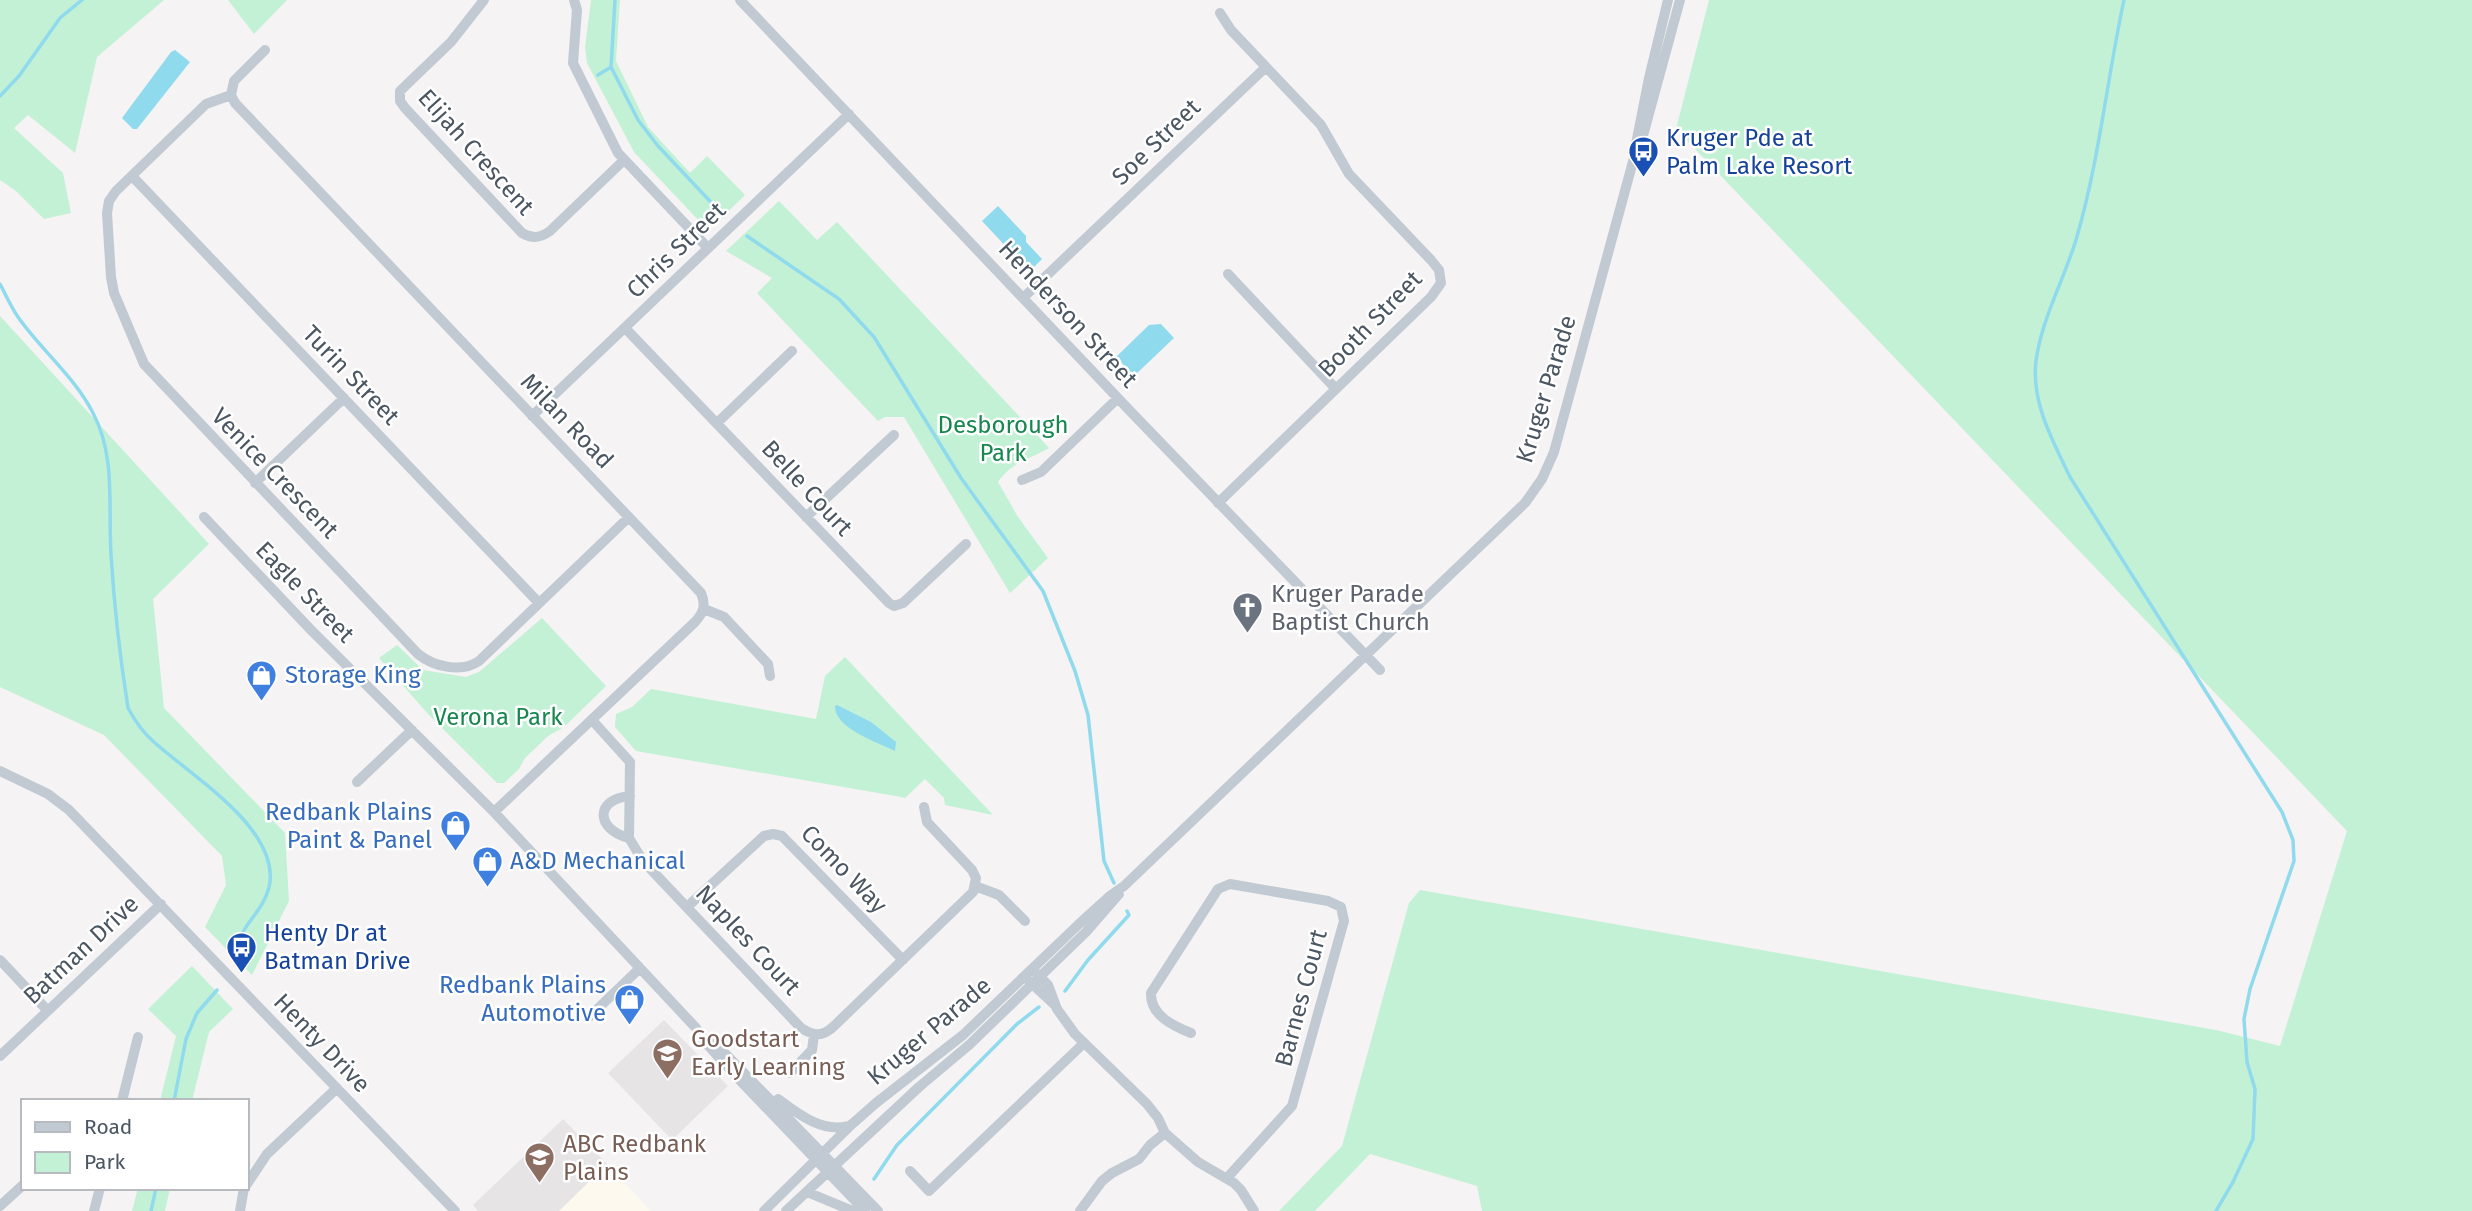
<svg xmlns="http://www.w3.org/2000/svg" width="2472" height="1211" viewBox="0 0 2472 1211" font-family="'Fira Sans',sans-serif">
	<style>
		.commercial { fill: #fdf9ef }
		.education { fill: #e6e4e5 }
		.green { fill: #c3f1d5 }
		.water { fill: #90daee }
		.lines { fill: none; stroke-linecap: round; stroke-linejoin: round }
		.stream { stroke: #90daee; stroke-width: 3.5 }
		.minor { stroke: #c1cad2; stroke-width: 10 }
		.labels { text-anchor: middle; stroke-width: 5; stroke-linejoin: round; paint-order: stroke }
		.transit-label { font-size: 24px; fill: #164399; stroke: #fff; text-anchor: start }
		.street-label { font-size: 24px; fill: #4a5661; stroke: #fff }
		.park-label { font-size: 24px; fill: #17864f; stroke: #fff }
		.worship-label { font-size: 24px; fill: #5b616d; stroke: #fff; text-anchor: start }
		.shop-label { font-size: 24px; fill: #366cbe; stroke: #fff; text-anchor: start }
		.education-label { font-size: 24px; fill: #785e54; stroke: #fff; text-anchor: start }
	</style>
	<rect width="100%" height="100%" fill="#f5f3f3"/>
	<!-- commercial -->
	<path class="commercial" d="M 607,1164 L 651,1211 L 558,1211 Z"/>
	<!-- education -->
	<path class="education" d="M 664,1020 L 728,1086 L 672,1140 L 608,1073 Z
		M 563,1119 L 607,1164 L 559,1211 L 478,1211 L 473,1205 Z"/>
	<!-- green -->
	<path class="green" d="M 0,0 L 164,0 L 97,57 L 75,153 L 28,115 L 14,128 L 63,173 L 71,213 L 44,219 L 16,191 L 0,180 Z
		M 228,0 L 287,0 L 254,34 Z
		M 591,0 L 620,0 L 616,61 L 648,127 L 690,173 L 707,156 L 745,195 L 714,225 L 708,227 L 702,224 L 634,152 L 587,63 L 585,47 Z
		M 1709,0 L 2472,0 L 2472,1211 L 1482,1211 L 1477,1186 L 1370,1154 L 1315,1211 L 1279,1211 L 1342,1146 L 1409,903 L 1420,890 L 2216,1030 L 2280,1046 L 2347,831 L 1676,129 Z
		M 779,201 L 817,240 L 837,222 L 1049,448 C 1028,460 1012,462 998,482 L 1018,517 L 1048,558 L 1010,593 L 904,417 L 885,417 L 878,421 L 757,293 L 772,278 L 726,251 Z
		M 0,316 L 209,544 L 153,599 L 164,708 L 285,833 L 289,901 L 252,975 L 205,927 L 226,885 L 222,856 L 104,735 L 0,687 Z
		M 542,618 L 606,686 L 564,727 L 548,736 L 525,758 L 519,769 L 504,783 L 497,783 L 428,714 L 379,658 L 397,645 L 423,670 L 466,677 L 479,672 Z
		M 845,657 L 993,815 L 945,805 L 944,798 L 925,779 L 905,798 L 901,797 L 636,751 L 615,727 L 616,714 L 632,707 L 651,689 L 816,719 L 825,676 Z
		M 192,966 L 233,1009 L 209,1032 L 192,1101 L 160,1101 L 176,1036 L 148,1009 Z
		M 138,1188 L 170,1188 L 165,1211 L 132,1211 Z"/>
	<!-- water -->
	<path class="water" d="M 175,50 L 190,62 L 137,129 L 133,129 L 122,118 L 171,52 Z
		M 998,206 L 1026,236 L 1026,242 L 1042,259 L 1032,269 L 1027,269 L 982,221 Z
		M 1161,324 L 1174,338 L 1134,376 L 1116,357 L 1149,325 Z
		M 837,705 L 871,722 L 896,742 L 895,751 C 877,742 834,728 835,706 Z"/>
	<g class="lines">
		<!-- stream -->
		<path class="stream" d="M 615,0 L 611,67 L 638,120 L 658,146 L 724,216
			M 2124,0 C 2107,79 2099,162 2076,240 C 2064,279 2041,321 2036,361 C 2031,403 2053,441 2070,477 L 2282,812 L 2293,840 L 2294,861 L 2250,989 L 2244,1019 L 2247,1062 L 2255,1089 L 2253,1139 L 2233,1182 L 2216,1211
			M 598,75 L 611,67
			M 0,96 L 19,76 L 60,18 L 82,0
			M 747,236 L 839,299 L 874,337 L 961,478 L 1043,591 L 1075,671 L 1088,715 L 1104,861 L 1114,883
			M 0,284 C 6,295 11,307 18,317 C 41,350 74,376 93,413 C 116,456 108,507 111,554 C 114,606 120,657 128,708 C 135,721 142,732 154,742 C 190,775 276,826 270,882 C 268,898 257,912 248,924 C 241,933 240,943 232,951
			M 1065,991 L 1088,960 L 1129,915 L 1127,911
			M 174,1101 L 186,1039 L 197,1013 L 217,990
			M 874,1179 L 897,1145 L 1017,1024 L 1039,1007
			M 151,1211 L 156,1188"/>
		<!-- minor -->
		<path class="minor" d="M 484,0 L 451,42 L 400,91 L 400,101 L 405,108 L 522,233 C 533,239 540,238 550,231 L 623,161
			M 574,0 L 577,10 L 573,63 L 618,153 L 708,248
			M 740,0 L 1132,413 L 1380,670
			M 265,50 L 234,81 L 231,95 L 235,103 L 701,593 C 706,605 704,612 695,622 L 494,812
			M 231,95 L 206,104 L 116,191 L 109,201 L 107,213 L 111,277 L 114,293 L 144,364 L 418,654 C 434,667 462,673 479,661 L 629,517
			M 1636,144 L 1649,78 L 1668,0
			M 132,176 L 539,603
			M 1228,274 L 1336,389
			M 1024,297 L 1266,67 L 1231,30 L 1220,13
			M 625,328 L 889,603 L 894,606 L 903,603 L 966,544
			M 532,416 L 849,114
			M 717,423 L 792,351
			M 1022,480 L 1041,472 L 1118,398
			M 255,483 L 344,398
			M 1218,503 L 1431,297 L 1441,283 L 1439,270 L 1431,260 L 1349,174 L 1321,125 L 1266,67
			M 204,517 L 311,630 L 494,812 L 696,1028 L 705,1042 L 733,1073 L 865,1211
			M 806,517 L 894,435
			M 704,609 L 724,617 L 768,664 L 770,676
			M 592,720 L 630,762 L 629,838 L 643,861 L 801,1028 C 814,1036 822,1037 833,1027 L 973,892 L 976,878 L 972,870 L 927,822 L 924,807
			M 0,771 L 48,794 L 69,810 L 455,1211
			M 357,782 L 412,730
			M 629,838 C 595,829 595,799 630,796
			M 975,886 L 999,895 L 1025,921
			M 687,907 L 764,836 L 773,834 L 782,836 L 903,960
			M 0,960 L 47,1010
			M 1036,973 L 1048,985 L 1057,1009 L 1075,1034 L 1147,1104 L 1158,1118 L 1165,1133 L 1198,1162 L 1234,1183 L 1241,1190 L 1254,1211
			M 1029,981 L 1055,1005
			M 589,1017 L 640,968
			M 1191,1033 C 1173,1026 1150,1015 1151,993 L 1218,889 L 1230,884 L 1328,901 L 1341,907 L 1344,921 L 1292,1106 L 1227,1178
			M 712,1040 L 878,1211
			M 0,1056 L 161,904
			M 790,1073 L 812,1050 L 814,1035
			M 778,1099 C 798,1114 822,1133 848,1126
			M 122,1101 L 138,1037
			M 910,1171 L 929,1191 L 1083,1044
			M 247,1184 L 267,1154 L 337,1088
			M 807,1192 L 853,1211
			M 0,1206 L 23,1185
			M 94,1211 L 100,1188
			M 240,1211 L 244,1188
			M 764,1211 L 851,1125 L 876,1103 L 963,1035 L 1079,924 L 1111,895 L 1124,886 L 1525,503 L 1542,479 L 1554,452 L 1635,154 L 1644,132 L 1680,0
			M 786,1211 L 919,1087 L 969,1045 L 1086,932 L 1119,894
			M 1080,1211 L 1102,1181 L 1112,1173 L 1139,1159 L 1150,1145 L 1165,1133"/>
	</g>
	<!-- icons -->
	<defs>
		<symbol id="bus-pin" viewBox="-11 -11 22 30"><path d="M0 17L-7.5 6A9.5 9.5 0 1 1 7.5 6Z" fill="#1a4fb4" stroke="#fff"/><path d="M-5-6H5V4H4V6H2V4H-2V6H-4V4H-5ZM-3.5-4V0h7V-4ZM-3.5 1.2v1.5H-2V1.2ZM2 1.2v1.5H3.5V1.2Z" fill="#fff"/></symbol>
		<symbol id="church-pin" viewBox="-11 -11 22 30"><path d="M0 17L-7.5 6A9.5 9.5 0 1 1 7.5 6Z" fill="#6b7280" stroke="#fff"/><path d="M-1.2-6h2.4v3.5h3.3v2.4h-3.3V6h-2.4V-.1h-3.3v-2.4h3.3Z" fill="#fff"/></symbol>
		<symbol id="shop-pin" viewBox="-11 -11 22 30"><path d="M0 17L-7.5 6A9.5 9.5 0 1 1 7.5 6Z" fill="#3f7fe0" stroke="#fff"/><path d="M-5-2.5h2.3a2.7 3.5 0 0 1 5.4 0H5L5.5 6h-11ZM-1.5-2.5h3a1.5 2.3 0 0 0-3 0Z" fill="#fff"/></symbol>
		<symbol id="school-pin" viewBox="-11 -11 22 30"><path d="M0 17L-7.5 6A9.5 9.5 0 1 1 7.5 6Z" fill="#8d6e63" stroke="#fff"/><path d="M0-5L7-2L0 1L-7-2ZM-4 1L0 2.5L4 1V4Q0 6-4 4Z" fill="#fff"/></symbol>
	</defs>
	<g fill-rule="evenodd">
		<use href="#bus-pin" x="1626" y="134" width="35" height="47"/>
		<use href="#church-pin" x="1230" y="590" width="35" height="47"/>
		<use href="#shop-pin" x="244" y="658" width="35" height="47"/>
		<use href="#shop-pin" x="438" y="808" width="35" height="47"/>
		<use href="#shop-pin" x="470" y="844" width="35" height="47"/>
		<use href="#bus-pin" x="224" y="930" width="35" height="47"/>
		<use href="#shop-pin" x="612" y="982" width="35" height="47"/>
		<use href="#school-pin" x="650" y="1036" width="35" height="47"/>
		<use href="#school-pin" x="522" y="1140" width="35" height="47"/>
	</g>
	<g class="labels">
		<!-- transit labels -->
		<g class="transit-label">
			<text x="1666" y="146">Kruger Pde at<tspan x="1666" dy="28">Palm Lake Resort</tspan></text>
			<text x="264" y="941">Henty Dr at<tspan x="264" dy="28">Batman Drive</tspan></text>
		</g>
		<!-- street labels -->
		<g class="street-label">
			<text transform="translate(1156 142) rotate(-44)" y="8">Soe Street</text>
			<text transform="translate(476 152) rotate(48)" y="8">Elijah Crescent</text>
			<text transform="translate(676 250) rotate(-44)" y="8">Chris Street</text>
			<text transform="translate(1068 314) rotate(47)" y="8">Henderson Street</text>
			<text transform="translate(1370 324) rotate(-46)" y="8">Booth Street</text>
			<text transform="translate(351 375) rotate(46)" y="8">Turin Street</text>
			<text transform="translate(1546 389) rotate(-73)" y="8">Kruger Parade</text>
			<text transform="translate(567 421) rotate(46)" y="8">Milan Road</text>
			<text transform="translate(275 473) rotate(46)" y="8">Venice Crescent</text>
			<text transform="translate(807 488) rotate(47)" y="8">Belle Court</text>
			<text transform="translate(305 592) rotate(46)" y="8">Eagle Street</text>
			<text transform="translate(844 869) rotate(46)" y="8">Como Way</text>
			<text transform="translate(748 940) rotate(47)" y="8">Naples Court</text>
			<text transform="translate(81 950) rotate(-43)" y="8">Batman Drive</text>
			<text transform="translate(1301 998) rotate(-75)" y="8">Barnes Court</text>
			<text transform="translate(929 1031) rotate(-40)" y="8">Kruger Parade</text>
			<text transform="translate(322 1043) rotate(46)" y="8">Henty Drive</text>
		</g>
		<!-- park labels -->
		<g class="park-label">
			<text x="1003" y="433">Desborough<tspan x="1003" dy="28">Park</tspan></text>
			<text x="498" y="725">Verona Park</text>
		</g>
		<!-- worship labels -->
		<g class="worship-label">
			<text x="1271" y="602">Kruger Parade<tspan x="1271" dy="28">Baptist Church</tspan></text>
		</g>
		<!-- shop labels -->
		<g class="shop-label">
			<text x="285" y="683">Storage King</text>
			<text x="432" y="820" text-anchor="end">Redbank Plains<tspan x="432" dy="28">Paint &amp; Panel</tspan></text>
			<text x="510" y="869">A&amp;D Mechanical</text>
			<text x="606" y="993" text-anchor="end">Redbank Plains<tspan x="606" dy="28">Automotive</tspan></text>
		</g>
		<!-- education labels -->
		<g class="education-label">
			<text x="691" y="1047">Goodstart<tspan x="691" dy="28">Early Learning</tspan></text>
			<text x="563" y="1152">ABC Redbank<tspan x="563" dy="28">Plains</tspan></text>
		</g>
	</g>
	<!-- legend -->
	<rect x="21" y="1099" width="228" height="91" fill="#ffffff" stroke="#b7bbc0" stroke-width="2"/>
	<rect x="35" y="1122" width="35" height="10" fill="#c1cad2" stroke="#b7bbc0" stroke-width="2"/>
	<text x="84" y="1134" font-size="21" fill="#4a5661">Road</text>
	<rect x="35" y="1152" width="35" height="21" fill="#c3f1d5" stroke="#b7bbc0" stroke-width="2"/>
	<text x="84" y="1169" font-size="21" fill="#4a5661">Park</text>
</svg>
